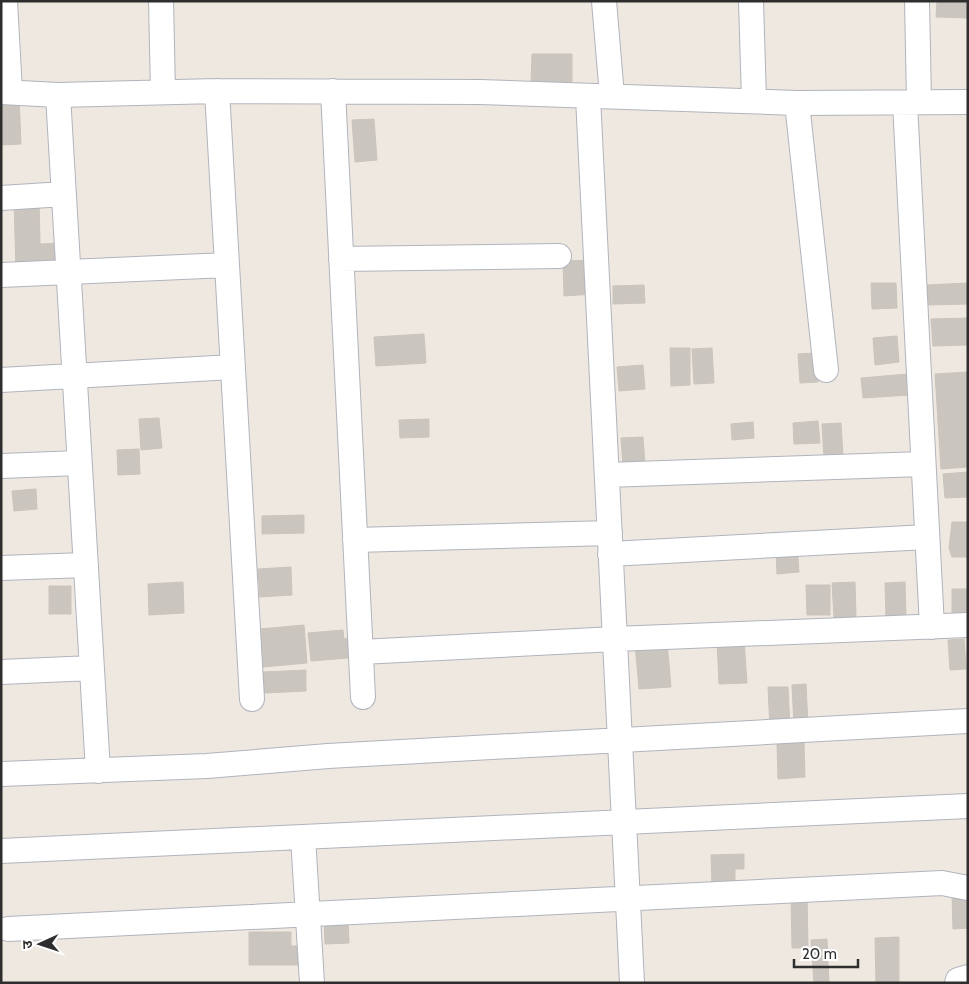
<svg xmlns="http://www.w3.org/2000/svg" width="969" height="984" viewBox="0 0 969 984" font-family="Cabin,'Noto Sans Devanagari',sans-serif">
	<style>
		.building { fill: #cac6bf; stroke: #cac4ba }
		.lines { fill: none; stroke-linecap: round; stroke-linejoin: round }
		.street-casing { stroke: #b1b4bd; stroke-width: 26 }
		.street { stroke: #fff; stroke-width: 24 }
	</style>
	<rect width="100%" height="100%" fill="#eee8e1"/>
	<!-- building -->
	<path class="building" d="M 937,1 L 968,1 L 968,18 L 936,17 Z
		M 532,54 L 572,54 L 572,83 L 531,83 Z
		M 19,96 L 21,144 L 1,145 L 1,97 Z
		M 374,119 L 377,160 L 355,162 L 352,120 Z
		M 39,200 L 40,244 L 62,243 L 63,269 L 16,270 L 14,201 Z
		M 593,260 L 594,294 L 564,296 L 563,261 Z
		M 871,283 L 896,283 L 897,308 L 872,309 Z
		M 968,283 L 968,304 L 928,305 L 927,285 Z
		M 644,285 L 645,303 L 613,304 L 613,286 Z
		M 968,318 L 968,345 L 933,346 L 931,319 Z
		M 424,334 L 426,363 L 376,366 L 374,337 Z
		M 897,336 L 899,362 L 875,365 L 873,338 Z
		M 670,348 L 690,348 L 690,385 L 671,386 Z
		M 712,348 L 714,383 L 694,384 L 692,349 Z
		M 816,353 L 818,382 L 800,383 L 798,354 Z
		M 643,365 L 645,389 L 619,391 L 617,367 Z
		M 968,372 L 968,467 L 941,469 L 935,374 Z
		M 907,374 L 909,395 L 863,398 L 861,378 Z
		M 159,418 L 162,448 L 141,450 L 139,419 Z
		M 429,419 L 429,437 L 400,438 L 399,420 Z
		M 818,421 L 820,443 L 794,444 L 793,423 Z
		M 753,422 L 754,438 L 732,440 L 731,424 Z
		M 841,423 L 843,456 L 824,458 L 822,424 Z
		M 643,437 L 645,465 L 623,466 L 621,438 Z
		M 139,449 L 140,474 L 118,475 L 117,450 Z
		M 968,472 L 968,497 L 945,498 L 943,474 Z
		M 36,489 L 37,509 L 14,511 L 12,491 Z
		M 304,515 L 304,533 L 262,534 L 262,516 Z
		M 952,522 L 968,522 L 968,557 L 952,557 L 949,548 Z
		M 797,545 L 799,572 L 777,574 L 776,546 Z
		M 291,567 L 292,595 L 260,597 L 258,569 Z
		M 183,582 L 184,613 L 149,615 L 148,584 Z
		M 855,582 L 856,617 L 834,618 L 832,583 Z
		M 905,582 L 906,618 L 886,618 L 885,583 Z
		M 806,585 L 830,585 L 830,615 L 807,615 Z
		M 49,586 L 71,586 L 71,614 L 49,614 Z
		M 952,589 L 968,589 L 968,618 L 952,618 Z
		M 304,625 L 307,663 L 263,667 L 260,629 Z
		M 343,630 L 344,639 L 359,638 L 361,657 L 311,661 L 308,633 Z
		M 964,639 L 966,669 L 950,670 L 948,640 Z
		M 744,640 L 747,683 L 719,684 L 717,641 Z
		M 667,642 L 671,687 L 639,689 L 635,644 Z
		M 306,670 L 306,691 L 264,693 L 263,672 Z
		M 806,684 L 808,726 L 794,727 L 792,685 Z
		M 768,687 L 788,687 L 790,728 L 770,729 Z
		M 804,742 L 805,777 L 778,779 L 777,744 Z
		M 744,854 L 744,869 L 735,869 L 735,884 L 712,885 L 711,855 Z
		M 968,893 L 968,928 L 953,929 L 952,894 Z
		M 807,896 L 808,948 L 792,948 L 791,897 Z
		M 324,918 L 348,918 L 349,943 L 325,944 Z
		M 249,932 L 291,932 L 291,946 L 305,946 L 304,965 L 249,965 Z
		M 899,937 L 899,983 L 876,983 L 875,938 Z
		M 827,939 L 829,983 L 814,983 L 811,940 Z"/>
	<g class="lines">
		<defs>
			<path id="street" d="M 5,1 L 10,92
				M 161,1 L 163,92
				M 604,1 L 612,96
				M 751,1 L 754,101
				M 917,1 L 919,101
				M 217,91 L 252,699
				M 333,91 L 363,697
				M 1,92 L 58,95 L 217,91 L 480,92 L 797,103 L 968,102
				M 58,95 L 98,771
				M 588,97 L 632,983
				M 797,103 L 826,370
				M 905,103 L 932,627
				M 1,198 L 64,194
				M 341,259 L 559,256
				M 1,275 L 227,265
				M 1,380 L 233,367
				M 1,466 L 79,463
				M 607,475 L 923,464
				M 355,540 L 610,533
				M 610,554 L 927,537
				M 1,568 L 86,565
				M 361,652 L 615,639 L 968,625
				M 1,672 L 92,668
				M 1,774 L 207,766 L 328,756 L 968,721
				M 303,837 L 312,983
				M 1,851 L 968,806
				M 8,929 L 942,883 L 968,888
				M 957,983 L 958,980 L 968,977"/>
		</defs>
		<!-- street casing -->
		<use href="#street" class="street-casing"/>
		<!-- street -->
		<use href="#street" class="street"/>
	</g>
	<!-- border -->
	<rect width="969" height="984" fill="none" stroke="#2e2e2e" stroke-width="5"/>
	<!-- north arrow -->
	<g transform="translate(40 944) rotate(267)" stroke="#ffffff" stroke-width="4" paint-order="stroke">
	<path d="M0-4L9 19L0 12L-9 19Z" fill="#2e2e2e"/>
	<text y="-8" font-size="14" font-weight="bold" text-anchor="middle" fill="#2e2e2e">उ</text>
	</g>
	<!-- scale -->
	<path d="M794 959v8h64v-8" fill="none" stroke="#2e2e2e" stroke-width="2.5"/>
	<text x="802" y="959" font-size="15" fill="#2e2e2e" stroke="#ffffff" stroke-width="4" paint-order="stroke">20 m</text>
</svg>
